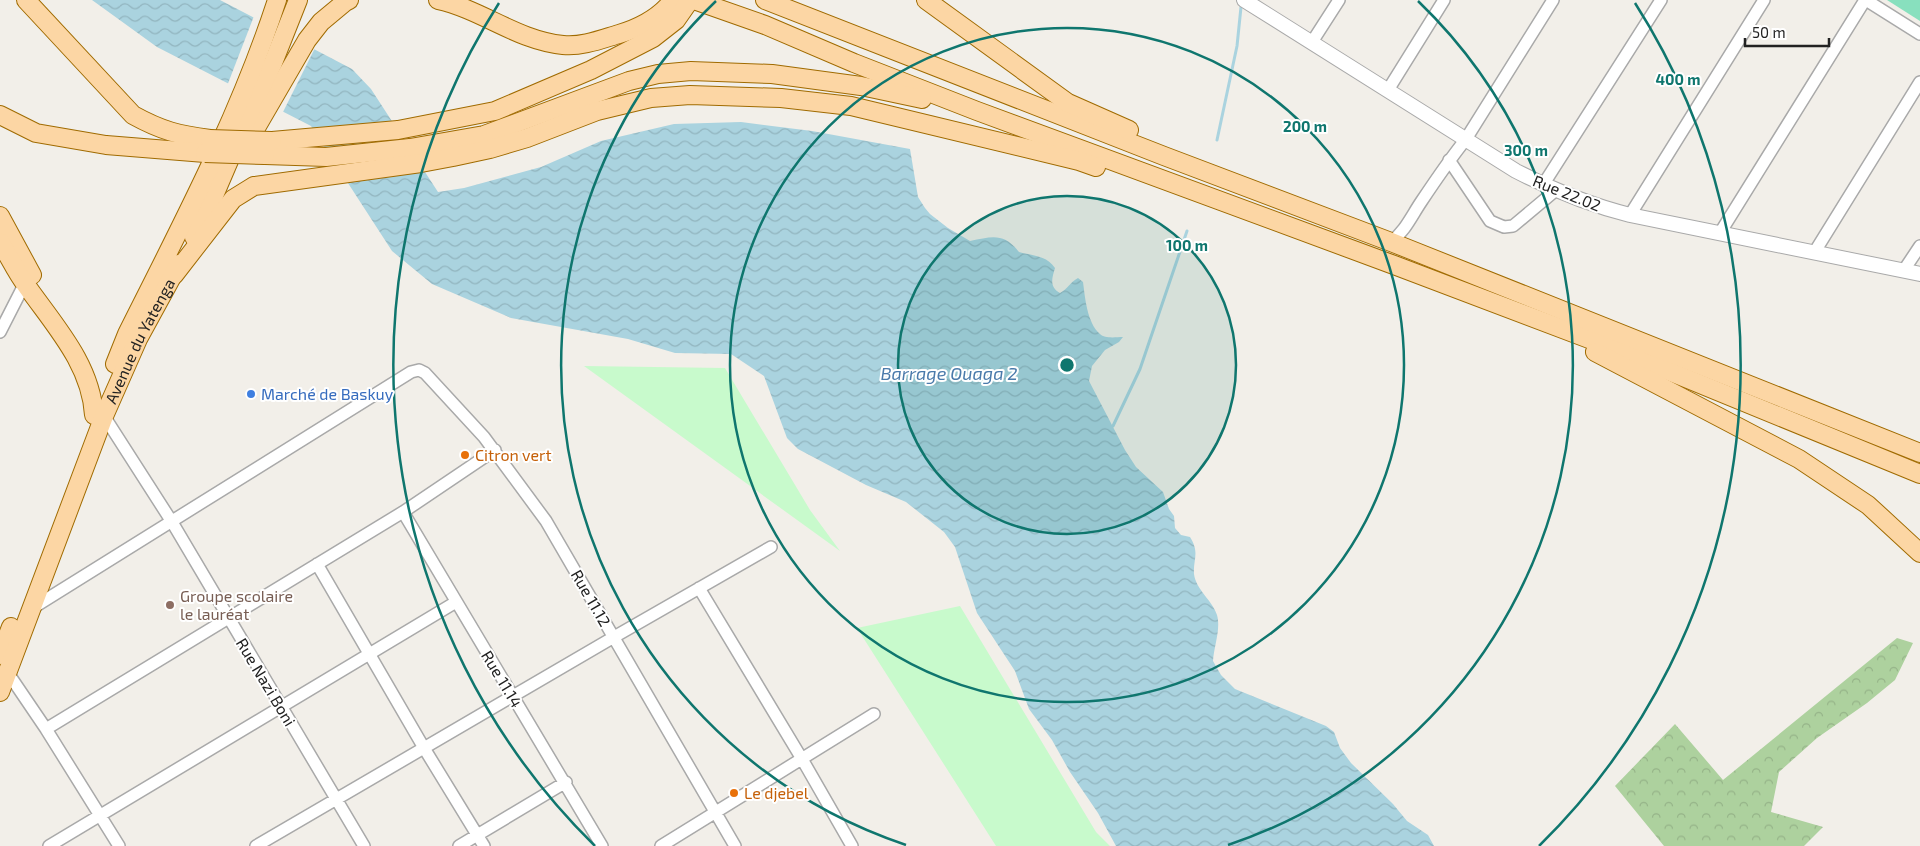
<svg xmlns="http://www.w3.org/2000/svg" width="1920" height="846" viewBox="0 0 1920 846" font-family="'Exo 2',sans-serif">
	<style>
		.forest { fill: url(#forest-crowns) }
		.park { fill: #c8facc }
		.pitch { fill: #88e0be }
		.water { fill: url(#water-waves) }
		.pier { fill: #f2efe9 }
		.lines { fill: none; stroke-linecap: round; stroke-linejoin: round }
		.stream { stroke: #aad3df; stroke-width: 3 }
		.minor-casing { stroke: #a9a9a9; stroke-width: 14 }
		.tertiary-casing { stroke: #a9a9a9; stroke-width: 16 }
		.primary-casing { stroke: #a06b00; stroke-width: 20 }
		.minor { stroke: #fff; stroke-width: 11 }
		.tertiary { stroke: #fff; stroke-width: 14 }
		.primary { stroke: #fcd6a4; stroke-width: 18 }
		.primary-bridge-casing { stroke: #a06b00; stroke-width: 20; stroke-linecap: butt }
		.primary-bridge { stroke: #fcd6a4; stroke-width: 18 }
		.ring { fill: none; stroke: #0f766e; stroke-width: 2.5 }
		.shop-dot { fill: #3f7fe0; stroke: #fff; stroke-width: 2 }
		.food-dot { fill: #e8710a; stroke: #fff; stroke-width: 2 }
		.education-dot { fill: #8d6e63; stroke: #fff; stroke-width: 2 }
		.labels { text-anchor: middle; stroke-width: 4; stroke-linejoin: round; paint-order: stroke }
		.street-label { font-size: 16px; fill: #222; stroke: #fff }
		.shop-label { font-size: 16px; fill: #366cbe; stroke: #fff; text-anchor: start }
		.food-label { font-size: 16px; fill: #c56008; stroke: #fff; text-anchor: start }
		.education-label { font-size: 16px; fill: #785e54; stroke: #fff; text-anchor: start }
		.water-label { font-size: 18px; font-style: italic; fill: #4a7aab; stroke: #fff }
		.centre { fill: #0f766e; stroke: #fff; stroke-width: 2.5 }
		.ring-label { font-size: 15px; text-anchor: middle; font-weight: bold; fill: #0f766e; stroke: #fff; stroke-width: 4; stroke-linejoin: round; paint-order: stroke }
	</style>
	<defs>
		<pattern id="forest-crowns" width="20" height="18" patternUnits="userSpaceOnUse" patternTransform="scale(1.25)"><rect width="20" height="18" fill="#add19e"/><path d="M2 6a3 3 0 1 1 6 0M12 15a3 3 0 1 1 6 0" fill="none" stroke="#95b388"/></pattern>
		<pattern id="water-waves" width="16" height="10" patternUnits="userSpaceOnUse" patternTransform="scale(1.25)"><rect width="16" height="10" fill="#aad3df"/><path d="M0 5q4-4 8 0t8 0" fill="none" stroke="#92b5bf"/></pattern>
	</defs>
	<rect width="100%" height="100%" fill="#f2efe9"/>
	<!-- forest -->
	<path class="forest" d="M 1897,638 L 1913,643 L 1895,680 L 1867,703 L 1817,738 L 1779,772 L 1771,812 L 1823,827 L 1804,846 L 1664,846 L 1615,786 L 1675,724 L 1723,780 Z"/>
	<!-- park -->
	<path class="park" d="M 584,366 L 725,368 L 810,510 L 840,551 Z
		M 960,606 L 1096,832 L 1110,846 L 996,846 L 857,628 Z"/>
	<!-- pitch -->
	<path class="pitch" d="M 1887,0 L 1920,0 L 1920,21 Z"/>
	<!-- water -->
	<path class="water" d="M 92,0 L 220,0 L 352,69 L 371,89 L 438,192 L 464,188 L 541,167 L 601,141 L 674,124 L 741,122 L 812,131 L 910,149 L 918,197 L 925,208 L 930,214 L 948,228 L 970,241 C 992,237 1003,232 1019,252 C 1033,256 1046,255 1055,268 C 1052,278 1049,287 1060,293 C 1068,289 1070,282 1078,278 L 1083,282 C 1085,297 1087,323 1100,334 C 1105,339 1116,337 1123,337 L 1119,342 L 1105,350 L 1092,366 L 1089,381 L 1125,450 L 1136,467 L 1163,492 L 1169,509 L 1174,516 L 1175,528 L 1181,535 L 1190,537 C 1200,553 1193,559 1194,574 C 1196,590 1213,601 1217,615 C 1221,629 1214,646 1213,661 L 1221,675 L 1235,689 L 1326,726 L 1334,732 L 1340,748 L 1351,763 L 1393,804 L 1407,821 L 1428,835 L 1434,846 L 1116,846 L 1098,813 L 1070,772 L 1052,740 L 1029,709 L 1015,671 L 977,613 L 955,547 L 944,532 L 906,502 L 866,485 L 798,449 L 787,438 L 764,376 L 731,354 L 675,353 L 628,339 L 511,318 L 432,284 L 392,251 L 311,126 L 157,47 Z"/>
	<!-- pier -->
	<path class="pier" d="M 254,16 L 315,48 L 282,114 L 227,86 Z"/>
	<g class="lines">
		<!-- stream -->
		<path class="stream" d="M 1217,140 L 1237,46 L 1241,7
			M 1113,426 L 1140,369 L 1187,231"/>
		<defs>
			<path id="minor" d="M 1866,0 L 1920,34
				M 1312,42 L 1339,0
				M 1388,90 L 1444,0
				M 1449,160 L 1490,221 L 1504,227 L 1513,226 L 1556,190
				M 1543,185 L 1661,0
				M 1630,215 L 1764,0
				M 1720,233 L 1865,0
				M 1391,242 C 1405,231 1411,217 1421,202 C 1435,181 1450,159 1466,139 L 1553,0
				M 1814,253 L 1920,82
				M 1904,270 L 1920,246
				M 0,332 L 25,283
				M 104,416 L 172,522 L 364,846
				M 403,512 L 602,846
				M 317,564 L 424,748 L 484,846
				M 699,588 L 802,759 L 852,846
				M 31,609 L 411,372 L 419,370 L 425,373 L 484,437 L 546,521 L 735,846
				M 8,673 L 46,729 L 119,846
				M 46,729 L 403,512 L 495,450
				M 49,846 L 456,602
				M 256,846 L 614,637 L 771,547
				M 459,846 L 566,782
				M 661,846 L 874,714"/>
			<path id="tertiary" d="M 1244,0 L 1516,171 C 1553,190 1590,205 1630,215 L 1920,274"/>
			<g id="primary">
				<path d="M 26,0 L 133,115 C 162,131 179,135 210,139"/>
				<path d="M 438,0 C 483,10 516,40 563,45 C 582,47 602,39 619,34 C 639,28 660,17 673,0"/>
				<path d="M 694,0 L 765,25 L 854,63 L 977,111 L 1394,265 L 1605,345 L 1920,474"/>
				<path d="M 765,0 L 1164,156 L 1391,242 L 1920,453"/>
				<path d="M 926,0 L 1068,103 L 1129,130"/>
				<path d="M 0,115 L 36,133 L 106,145 L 205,153"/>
				<path d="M 272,141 L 398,130 L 495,111 L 591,70 L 653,38 L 676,20 L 690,0"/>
				<path d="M 246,145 L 307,40 L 321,22 L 345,2 L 349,0"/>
				<path d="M 265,155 L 326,157 L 410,148 L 484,135 L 629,81 L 658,74 L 691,71 L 772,74 L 861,86 L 922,99"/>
				<path d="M 0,216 L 32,275"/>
				<path d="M 194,237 L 213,198 L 255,100 L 273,63 L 298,0"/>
				<path d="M 0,242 C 9,256 16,272 26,285 C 54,325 91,364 94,415"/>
				<path d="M 174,275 L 233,199 L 254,186 L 421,163 L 453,157 L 490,149 L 527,138 L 597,111 L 651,98 L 690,95 L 781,98 L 851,106 L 1079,161 L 1096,167"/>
				<path d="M 1595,352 L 1799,459 L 1868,505 L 1920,553"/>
				<path d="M 115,364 L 127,334 C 182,224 239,117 277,0"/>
				<path d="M 0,655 L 11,627"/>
				<path id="s1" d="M 0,692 L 104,416 L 138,339 L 179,264"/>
			</g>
		</defs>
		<!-- minor casing -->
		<use href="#minor" class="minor-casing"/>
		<!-- tertiary casing -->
		<use href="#tertiary" class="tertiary-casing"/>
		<!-- primary casing -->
		<use href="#primary" class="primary-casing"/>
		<!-- minor -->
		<use href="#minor" class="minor"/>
		<!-- tertiary -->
		<use href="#tertiary" class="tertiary"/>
		<!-- primary -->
		<use href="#primary" class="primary"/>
		<defs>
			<path id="primary-bridge" d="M 210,139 L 272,141
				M 205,153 L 265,155"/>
		</defs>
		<!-- primary-bridge casing -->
		<use href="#primary-bridge" class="primary-bridge-casing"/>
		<!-- primary-bridge -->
		<use href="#primary-bridge" class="primary-bridge"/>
	</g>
	<!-- distance rings -->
	<circle cx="1067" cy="365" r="169" fill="#0f766e" fill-opacity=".12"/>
	<g class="ring">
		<circle cx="1067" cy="365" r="169"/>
		<circle cx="1067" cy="365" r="337"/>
		<path d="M906 845A506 506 0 0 1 716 1M1418 1A506 506 0 0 1 1228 845"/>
		<path d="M595 846A674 674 0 0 1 499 3M1635 3A674 674 0 0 1 1539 846"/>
	</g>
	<!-- markers -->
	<circle class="shop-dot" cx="251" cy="394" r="5"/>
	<g class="food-dot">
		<circle cx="465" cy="455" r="5"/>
		<circle cx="734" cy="793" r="5"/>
	</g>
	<circle class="education-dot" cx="170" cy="605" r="5"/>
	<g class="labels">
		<!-- street labels -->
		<g class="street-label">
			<text transform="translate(1567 193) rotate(22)" y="6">Rue 22.02</text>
			<text dy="6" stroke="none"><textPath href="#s1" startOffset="378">Avenue du Yatenga</textPath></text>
			<text transform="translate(591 598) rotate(60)" y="6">Rue 11.12</text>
			<text transform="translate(502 679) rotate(59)" y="6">Rue 11.14</text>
			<text transform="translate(266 682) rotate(59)" y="6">Rue Nazi Boni</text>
		</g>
		<!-- shop labels -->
		<g class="shop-label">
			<text x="261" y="400">Marché de Baskuy</text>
		</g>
		<!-- food labels -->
		<g class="food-label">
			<text x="475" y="461">Citron vert</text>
			<text x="744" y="799">Le djebel</text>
		</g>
		<!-- education labels -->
		<g class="education-label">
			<text x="180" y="602">Groupe scolaire<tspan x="180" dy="18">le lauréat</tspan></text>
		</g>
		<!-- water labels -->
		<g class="water-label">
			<text x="949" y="380">Barrage Ouaga 2</text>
		</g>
	</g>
	<circle cx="1067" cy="365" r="8" class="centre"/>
	<g class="ring-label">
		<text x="1678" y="85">400 m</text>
		<text x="1305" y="132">200 m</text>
		<text x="1526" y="156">300 m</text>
		<text x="1187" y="251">100 m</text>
	</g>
	<!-- scale -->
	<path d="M1745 38v8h84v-8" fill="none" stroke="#222222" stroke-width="2.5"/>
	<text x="1752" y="38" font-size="15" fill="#222222" stroke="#ffffff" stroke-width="4" paint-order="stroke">50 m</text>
</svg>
